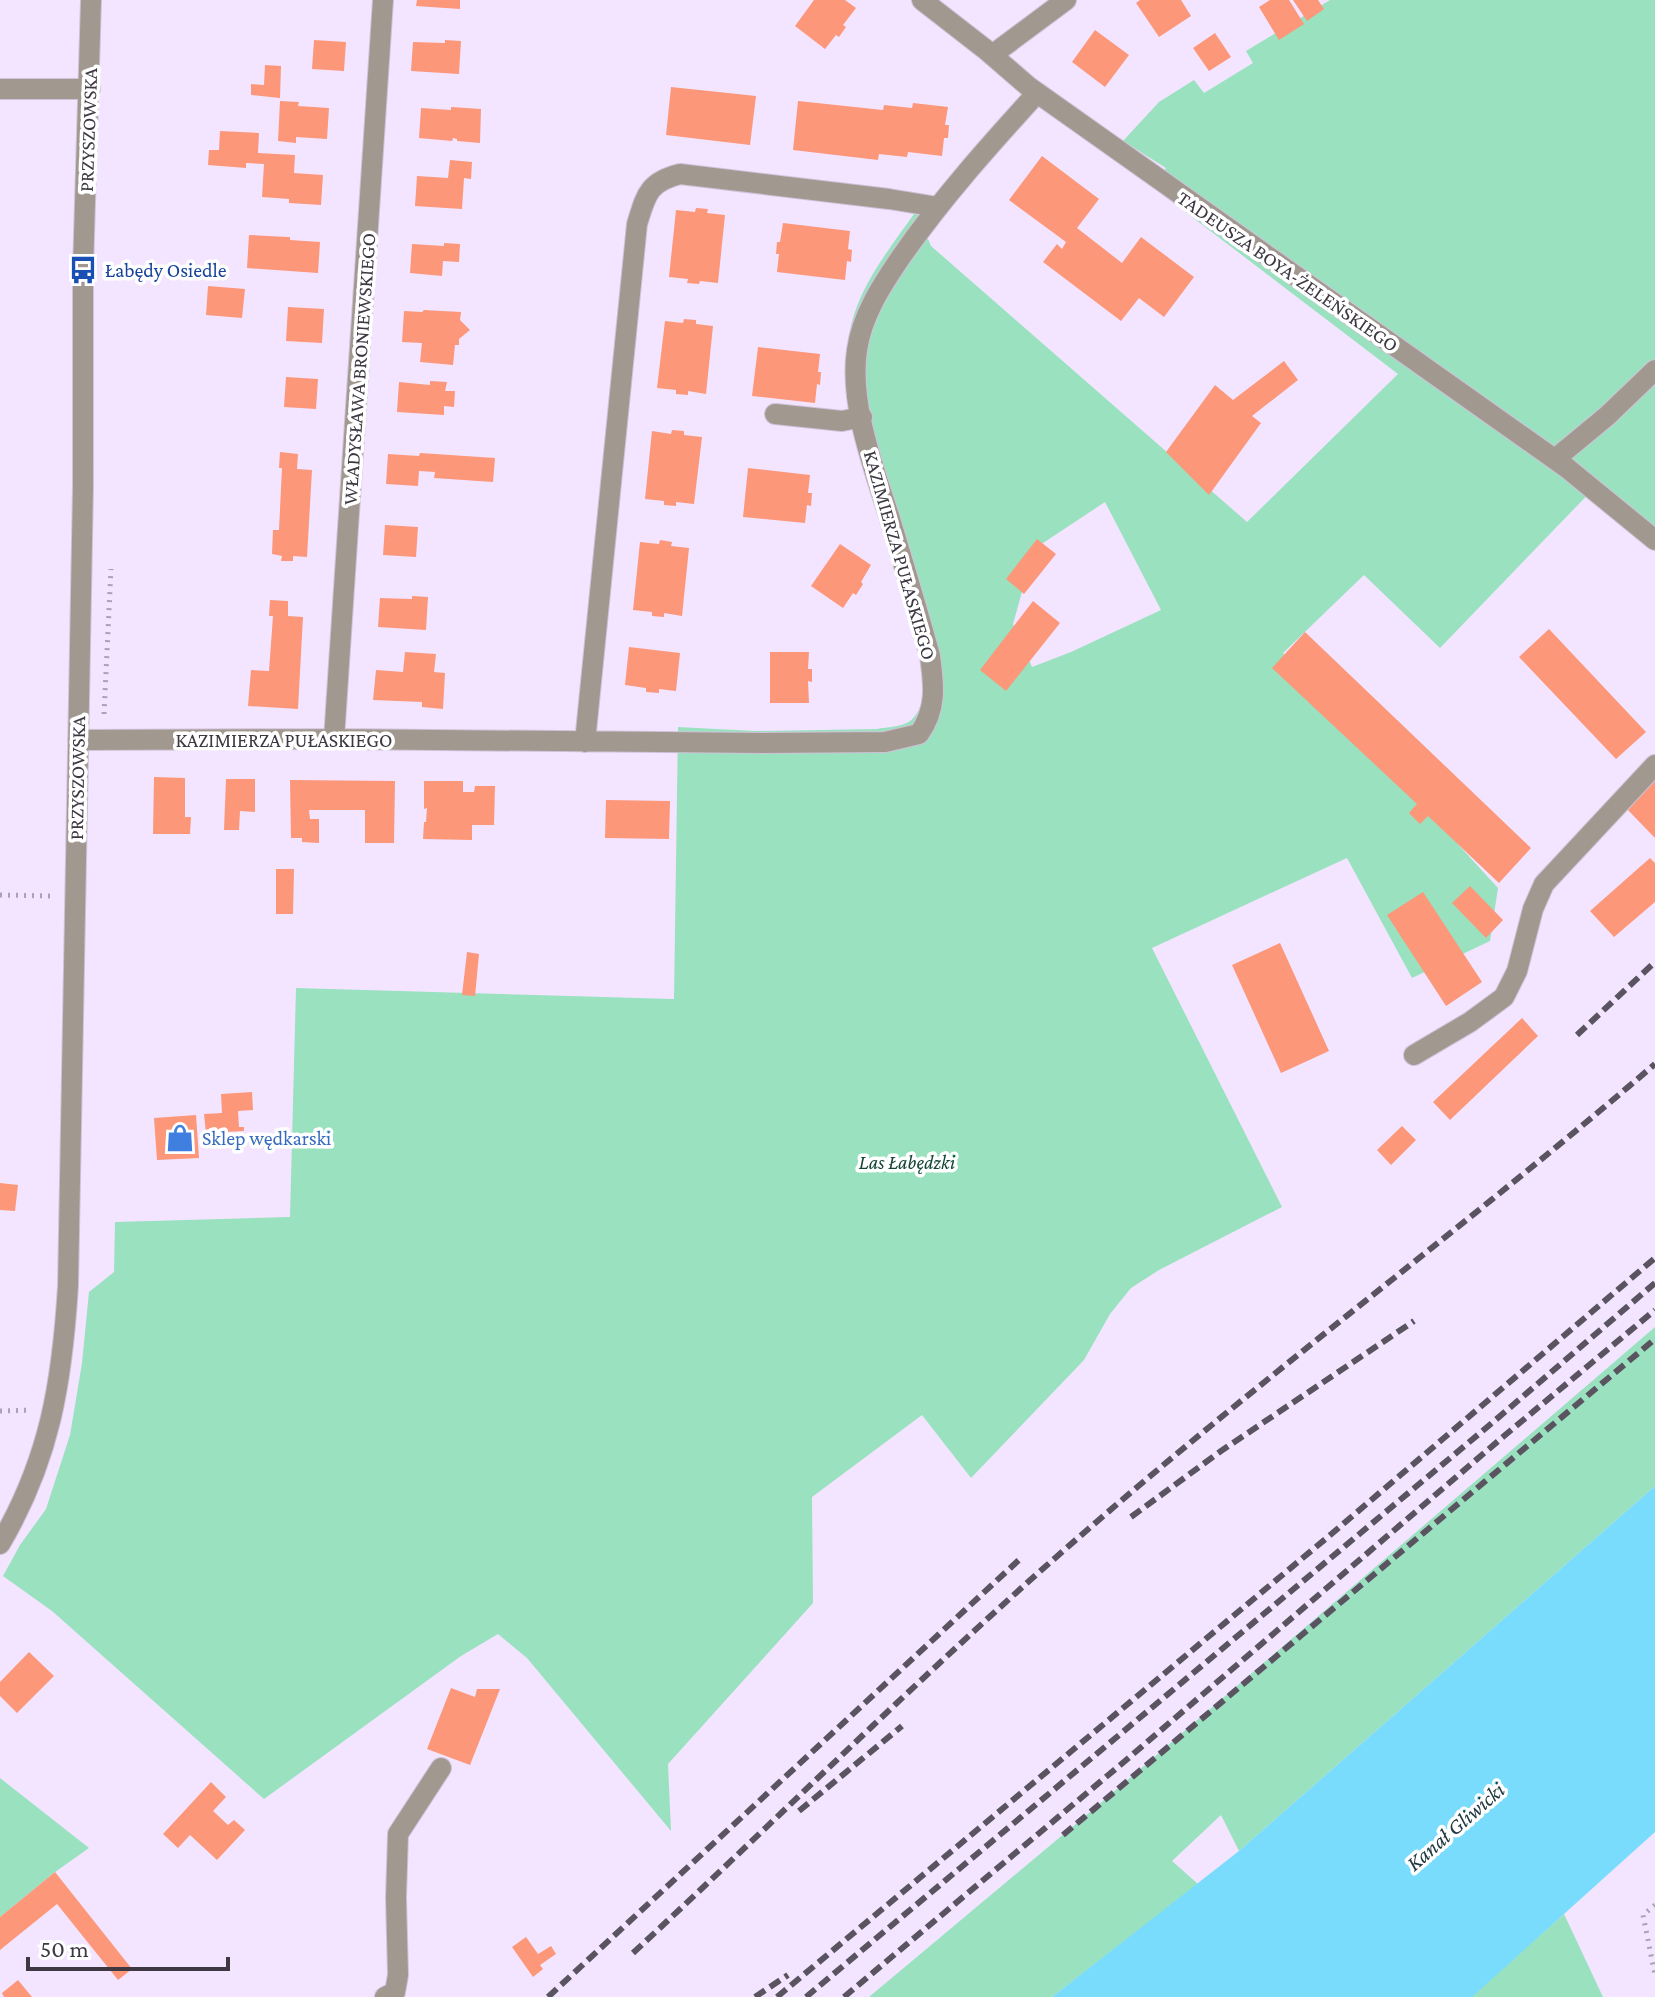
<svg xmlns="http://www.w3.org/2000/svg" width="1655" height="1997" viewBox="0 0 1655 1997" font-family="'Crimson Pro',serif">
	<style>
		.green { fill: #9ae1c0; fill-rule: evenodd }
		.water { fill: #7adcfc }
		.building { fill: #fc977a }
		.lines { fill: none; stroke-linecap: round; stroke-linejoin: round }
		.minor-casing { stroke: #cfc2d9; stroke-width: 22 }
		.path { stroke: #aba1b4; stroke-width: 5; stroke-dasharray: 2 6; stroke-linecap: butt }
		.minor { stroke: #a1998f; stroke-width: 20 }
		.rail { stroke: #5a5461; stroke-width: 6; stroke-dasharray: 12 6; stroke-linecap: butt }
		.labels { text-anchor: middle; stroke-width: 7; stroke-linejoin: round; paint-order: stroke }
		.street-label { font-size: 20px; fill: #3d3842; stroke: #fff }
		.transit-label { font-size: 20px; fill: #164399; stroke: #fff; text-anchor: start }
		.shop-label { font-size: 20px; fill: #366cbe; stroke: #fff; text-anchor: start }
		.park-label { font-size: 20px; font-style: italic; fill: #134532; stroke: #fff }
		.water-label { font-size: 22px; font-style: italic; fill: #223941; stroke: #fff }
	</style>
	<rect width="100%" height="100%" fill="#f3e5ff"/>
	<!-- green -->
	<path class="green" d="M 1330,0 L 1655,0 L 1655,527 L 1600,482 L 1440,648 L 1364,575 L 1283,653 L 1498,888 L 1490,941 L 1412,978 L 1347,858 L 1152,948 L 1282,1207 L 1159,1270 L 1131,1288 L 1110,1314 L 1084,1360 L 971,1478 L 922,1415 L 812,1497 L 813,1603 L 668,1764 L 671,1831 L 527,1658 L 498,1634 L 461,1656 L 264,1799 L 52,1611 L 3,1576 L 20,1545 L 46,1509 L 70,1435 L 82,1363 L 89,1292 L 114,1272 L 115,1222 L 290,1217 L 296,988 L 674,999 L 678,727 L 755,731 L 877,729 C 887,727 902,727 910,721 C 924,711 925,686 926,670 L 848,380 C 848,366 847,351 849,336 C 856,289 889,250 916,211 L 931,246 L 1247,522 L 1398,374 L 1154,188 L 1166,168 L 1123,141 L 1159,102 L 1194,80 L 1204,93 L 1253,63 L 1246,51 ZM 1105,502 L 1161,610 L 1071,652 L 1032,667 L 1013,624 L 1034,549 Z
		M 1655,1327 L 1655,1486 L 1239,1851 L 1221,1815 L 1172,1861 L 1198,1884 L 1052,1997 L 869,1997 L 1096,1807 Z
		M 0,1778 L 89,1848 L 55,1872 L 0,1917 Z
		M 1564,1914 L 1603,1997 L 1470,1997 Z"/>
	<!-- water -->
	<path class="water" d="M 1655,1486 L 1655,1832 L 1472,1997 L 1052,1997 L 1239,1851 Z"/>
	<!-- building -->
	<path class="building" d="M 417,0 L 460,0 L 460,9 L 416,6 Z
		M 814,0 L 845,0 L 856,8 L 843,25 L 846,27 L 839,37 L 836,35 L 825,49 L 795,26 Z
		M 1140,0 L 1181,0 L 1191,16 L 1159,37 L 1136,3 Z
		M 1270,0 L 1289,0 L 1304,24 L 1279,40 L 1259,7 Z
		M 1293,0 L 1318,0 L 1324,9 L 1307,21 Z
		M 1095,30 L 1129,55 L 1105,87 L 1072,62 Z
		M 1215,33 L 1231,57 L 1209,71 L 1193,48 Z
		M 314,40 L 346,42 L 344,71 L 312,69 Z
		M 445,40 L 461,41 L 459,74 L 411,71 L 413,42 L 445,43 Z
		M 265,65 L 281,66 L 280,98 L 251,95 L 251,84 L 264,85 Z
		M 671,87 L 756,96 L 750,145 L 666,135 Z
		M 280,101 L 299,102 L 298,106 L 329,108 L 327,139 L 296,137 L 296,143 L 278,141 Z
		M 798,101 L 883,110 L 884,105 L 912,108 L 913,103 L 948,107 L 945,125 L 949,125 L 948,138 L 944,138 L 942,156 L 908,152 L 907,157 L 879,154 L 878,160 L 793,150 Z
		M 451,107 L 481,109 L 480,143 L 457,141 L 457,139 L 453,138 L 452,141 L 419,138 L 421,108 L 451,110 Z
		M 220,131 L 259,133 L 258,153 L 295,155 L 294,173 L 323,175 L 321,205 L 289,203 L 289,199 L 262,197 L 264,164 L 246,163 L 246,168 L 208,165 L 209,150 L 219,150 Z
		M 1042,156 L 1099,199 L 1077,228 L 1122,263 L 1141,237 L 1194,277 L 1164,317 L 1139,298 L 1121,321 L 1043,262 L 1057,244 L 1062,249 L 1066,242 L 1009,200 Z
		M 450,160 L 472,162 L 471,179 L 464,178 L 462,209 L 415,206 L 417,176 L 448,178 Z
		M 696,208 L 708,209 L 707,213 L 725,215 L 718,283 L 700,281 L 699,284 L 687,283 L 688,279 L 669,277 L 676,210 L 695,212 Z
		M 783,223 L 850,231 L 848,249 L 852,250 L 851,262 L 847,261 L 845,280 L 777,272 L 779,254 L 776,254 L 777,242 L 780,242 Z
		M 249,235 L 288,237 L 290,237 L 290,240 L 320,242 L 318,273 L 247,268 Z
		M 444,243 L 460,244 L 459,262 L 443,261 L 442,276 L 410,273 L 412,244 L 444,246 Z
		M 208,286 L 245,289 L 242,318 L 206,315 Z
		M 288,307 L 324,309 L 322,343 L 286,341 Z
		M 424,310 L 461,312 L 460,320 L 470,330 L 459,339 L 459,345 L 455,345 L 453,365 L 420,362 L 422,343 L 402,342 L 404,311 L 422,312 Z
		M 684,319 L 696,320 L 696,324 L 713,326 L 706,394 L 688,391 L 688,395 L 676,394 L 676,390 L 657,388 L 665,321 L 683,323 Z
		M 758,347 L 820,354 L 818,372 L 821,372 L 820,385 L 817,384 L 815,403 L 752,396 Z
		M 1284,361 L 1298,380 L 1252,416 L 1261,423 L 1209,495 L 1166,452 L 1215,385 L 1233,400 Z
		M 286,377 L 318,379 L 316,409 L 284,407 Z
		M 430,381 L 447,382 L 445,391 L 455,391 L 454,407 L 444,406 L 444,415 L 397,412 L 399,382 L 430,385 Z
		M 672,430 L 684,431 L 684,435 L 702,437 L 694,504 L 676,502 L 676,506 L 664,505 L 664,501 L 645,499 L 652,431 L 671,434 Z
		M 280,452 L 298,454 L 297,469 L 312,470 L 307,557 L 293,556 L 293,561 L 281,561 L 282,556 L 272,554 L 273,530 L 279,530 L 282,468 L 279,468 Z
		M 420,453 L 495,458 L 493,482 L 434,478 L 435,472 L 419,471 L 418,486 L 386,484 L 388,454 L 419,456 Z
		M 748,468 L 810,475 L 808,493 L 812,493 L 811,506 L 807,505 L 805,523 L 743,517 Z
		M 385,525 L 418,527 L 416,557 L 383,555 Z
		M 1037,539 L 1056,554 L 1024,594 L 1006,579 Z
		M 660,540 L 672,542 L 671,546 L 689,548 L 682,616 L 664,613 L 664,617 L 652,616 L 652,612 L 633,610 L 640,542 L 659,544 Z
		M 840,544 L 871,565 L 861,582 L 863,584 L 856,595 L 853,593 L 843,608 L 811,586 Z
		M 412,596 L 428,597 L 426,630 L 378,627 L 380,598 L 412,599 Z
		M 270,600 L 288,601 L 288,616 L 303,617 L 298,709 L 248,706 L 251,670 L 269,671 L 273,616 L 269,616 Z
		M 1033,601 L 1060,623 L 1006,691 L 980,670 Z
		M 1549,629 L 1646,732 L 1616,759 L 1519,657 Z
		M 1305,632 L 1531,848 L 1499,883 L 1428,816 L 1420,824 L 1409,813 L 1417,804 L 1272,668 Z
		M 629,647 L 680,653 L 676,691 L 659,689 L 659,693 L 646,692 L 646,688 L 625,685 Z
		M 405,652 L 436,654 L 434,672 L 445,673 L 443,709 L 422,707 L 422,702 L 373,700 L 376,670 L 403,672 Z
		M 770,652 L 809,652 L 808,669 L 812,669 L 812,682 L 808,681 L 809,703 L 770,703 Z
		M 1655,776 L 1655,838 L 1624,806 Z
		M 154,777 L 185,778 L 185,817 L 191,817 L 190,834 L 153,834 Z
		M 226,779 L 255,779 L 255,812 L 240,811 L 239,830 L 224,830 Z
		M 290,780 L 395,781 L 394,843 L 365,843 L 365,810 L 309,810 L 310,819 L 319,819 L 319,843 L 302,842 L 302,838 L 291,838 Z
		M 424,781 L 463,781 L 463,792 L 474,792 L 475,786 L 495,786 L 494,825 L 472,825 L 472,840 L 423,839 L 424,822 L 426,822 L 427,808 L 424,809 Z
		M 606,800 L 670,801 L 669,839 L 605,838 Z
		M 1650,858 L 1655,863 L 1655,902 L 1614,937 L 1590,911 Z
		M 276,869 L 294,869 L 293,914 L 276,914 Z
		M 1470,886 L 1503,920 L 1486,938 L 1452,903 Z
		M 1423,892 L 1482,982 L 1446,1006 L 1387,915 Z
		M 1280,943 L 1329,1051 L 1281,1073 L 1232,965 Z
		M 467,952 L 479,954 L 475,996 L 462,995 Z
		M 1522,1018 L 1538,1036 L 1450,1120 L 1433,1102 Z
		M 252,1092 L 253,1110 L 238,1111 L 239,1127 L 244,1127 L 244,1131 L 206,1133 L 204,1114 L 222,1113 L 221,1094 Z
		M 196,1115 L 199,1158 L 157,1160 L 154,1118 Z
		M 1402,1126 L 1416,1140 L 1391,1165 L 1377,1150 Z
		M 0,1183 L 18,1185 L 15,1211 L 0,1210 Z
		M 29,1652 L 54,1676 L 17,1713 L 0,1696 L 0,1682 Z
		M 451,1688 L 475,1697 L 477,1689 L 500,1689 L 470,1765 L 427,1749 Z
		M 211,1782 L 226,1797 L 213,1811 L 228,1825 L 234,1820 L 245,1830 L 217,1860 L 190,1835 L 178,1848 L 163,1834 Z
		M 55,1872 L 132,1969 L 118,1980 L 57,1904 L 0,1950 L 0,1917 Z
		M 526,1937 L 538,1954 L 551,1946 L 556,1954 L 540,1965 L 543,1969 L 533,1977 L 512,1947 Z
		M 18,1980 L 32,1997 L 4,1997 L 2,1993 Z"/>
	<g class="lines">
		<defs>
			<path id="minor" d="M 922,0 L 985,49 L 1029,87 L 1567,468 L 1655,540
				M 992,55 L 1066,0
				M 0,89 L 90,89
				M 775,414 L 842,421 L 862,417
				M 1555,459 L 1607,416 L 1655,370
				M 334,739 L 383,0
				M 78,740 L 334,739 L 763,743 L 885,742 L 919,734 C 937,709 934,685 930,656 C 917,609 903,562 889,516 C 873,466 849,402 857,350 C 862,315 882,285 901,257 C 942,198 989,146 1037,93
				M 585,742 L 637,224 C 646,195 648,182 680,174 L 889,199 L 938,207
				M 1414,1055 L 1470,1022 L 1504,997 L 1517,971 L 1533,909 L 1544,884 L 1655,765
				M 0,1544 C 50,1459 62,1383 68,1286 L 83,487 L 83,270 L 91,0
				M 385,1997 L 395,1992 L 398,1975 L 396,1898 L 398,1834 L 441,1768"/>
		</defs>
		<!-- minor casing -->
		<use href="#minor" class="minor-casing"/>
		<!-- path -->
		<path class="path" d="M 104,714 L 111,569
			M 0,895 L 54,896
			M 0,1411 L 31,1410
			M 1655,1905 L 1643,1915 L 1655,1975"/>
		<!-- minor -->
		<use href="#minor" class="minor"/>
		<!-- rail -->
		<path class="rail" d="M 1577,1035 L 1655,962
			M 1131,1517 L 1221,1451 L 1414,1321
			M 799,1811 L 902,1726
			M 1063,1835 L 1655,1339
			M 633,1953 C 784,1813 930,1666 1086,1531 C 1271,1370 1469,1224 1655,1064
			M 548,1997 L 1021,1558
			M 755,1997 L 788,1975
			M 777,1997 L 1329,1536 L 1655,1258
			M 806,1997 L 1492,1423 L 1655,1283
			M 844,1997 L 1125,1761 L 1504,1436 L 1655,1310"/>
	</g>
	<!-- icons -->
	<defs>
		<symbol id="bus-bare" viewBox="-9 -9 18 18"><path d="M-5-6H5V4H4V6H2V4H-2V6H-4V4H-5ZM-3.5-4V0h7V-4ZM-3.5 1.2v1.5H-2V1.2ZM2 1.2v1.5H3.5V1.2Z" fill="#1a4fb4" stroke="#fff" stroke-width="2.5" paint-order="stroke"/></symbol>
		<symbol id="shop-bare" viewBox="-9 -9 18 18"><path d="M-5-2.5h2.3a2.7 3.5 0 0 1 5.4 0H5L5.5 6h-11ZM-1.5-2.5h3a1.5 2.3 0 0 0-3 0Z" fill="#3f7fe0" stroke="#fff" stroke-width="2.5" paint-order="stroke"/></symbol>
	</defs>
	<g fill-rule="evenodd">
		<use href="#bus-bare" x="63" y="250" width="40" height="40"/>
		<use href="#shop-bare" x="160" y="1118" width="40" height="40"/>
	</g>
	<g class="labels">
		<!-- street labels -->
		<g class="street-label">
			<text transform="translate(88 130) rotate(-88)" y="7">PRZYSZOWSKA</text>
			<text transform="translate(1288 271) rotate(35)" y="7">TADEUSZA BOYA-ŻELEŃSKIEGO</text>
			<text transform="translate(359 369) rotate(-86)" y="7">WŁADYSŁAWA BRONIEWSKIEGO</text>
			<text transform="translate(900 555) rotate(74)" y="7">KAZIMIERZA PUŁASKIEGO</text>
			<text x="284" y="747">KAZIMIERZA PUŁASKIEGO</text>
			<text transform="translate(77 778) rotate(-89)" y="7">PRZYSZOWSKA</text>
		</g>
		<!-- transit labels -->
		<g class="transit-label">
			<text x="105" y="277">Łabędy Osiedle</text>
		</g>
		<!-- shop labels -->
		<g class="shop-label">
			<text x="202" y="1145">Sklep wędkarski</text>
		</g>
		<!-- park labels -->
		<g class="park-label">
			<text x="907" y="1169">Las Łabędzki</text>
		</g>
		<!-- water labels -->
		<g class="water-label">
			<text transform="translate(1455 1826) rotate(-41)" y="8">Kanał Gliwicki</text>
		</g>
	</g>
	<!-- scale -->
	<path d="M28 1957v12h200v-12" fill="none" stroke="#3d3842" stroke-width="4"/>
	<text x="40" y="1957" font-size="24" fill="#3d3842" stroke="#ffffff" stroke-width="6" paint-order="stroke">50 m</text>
</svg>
